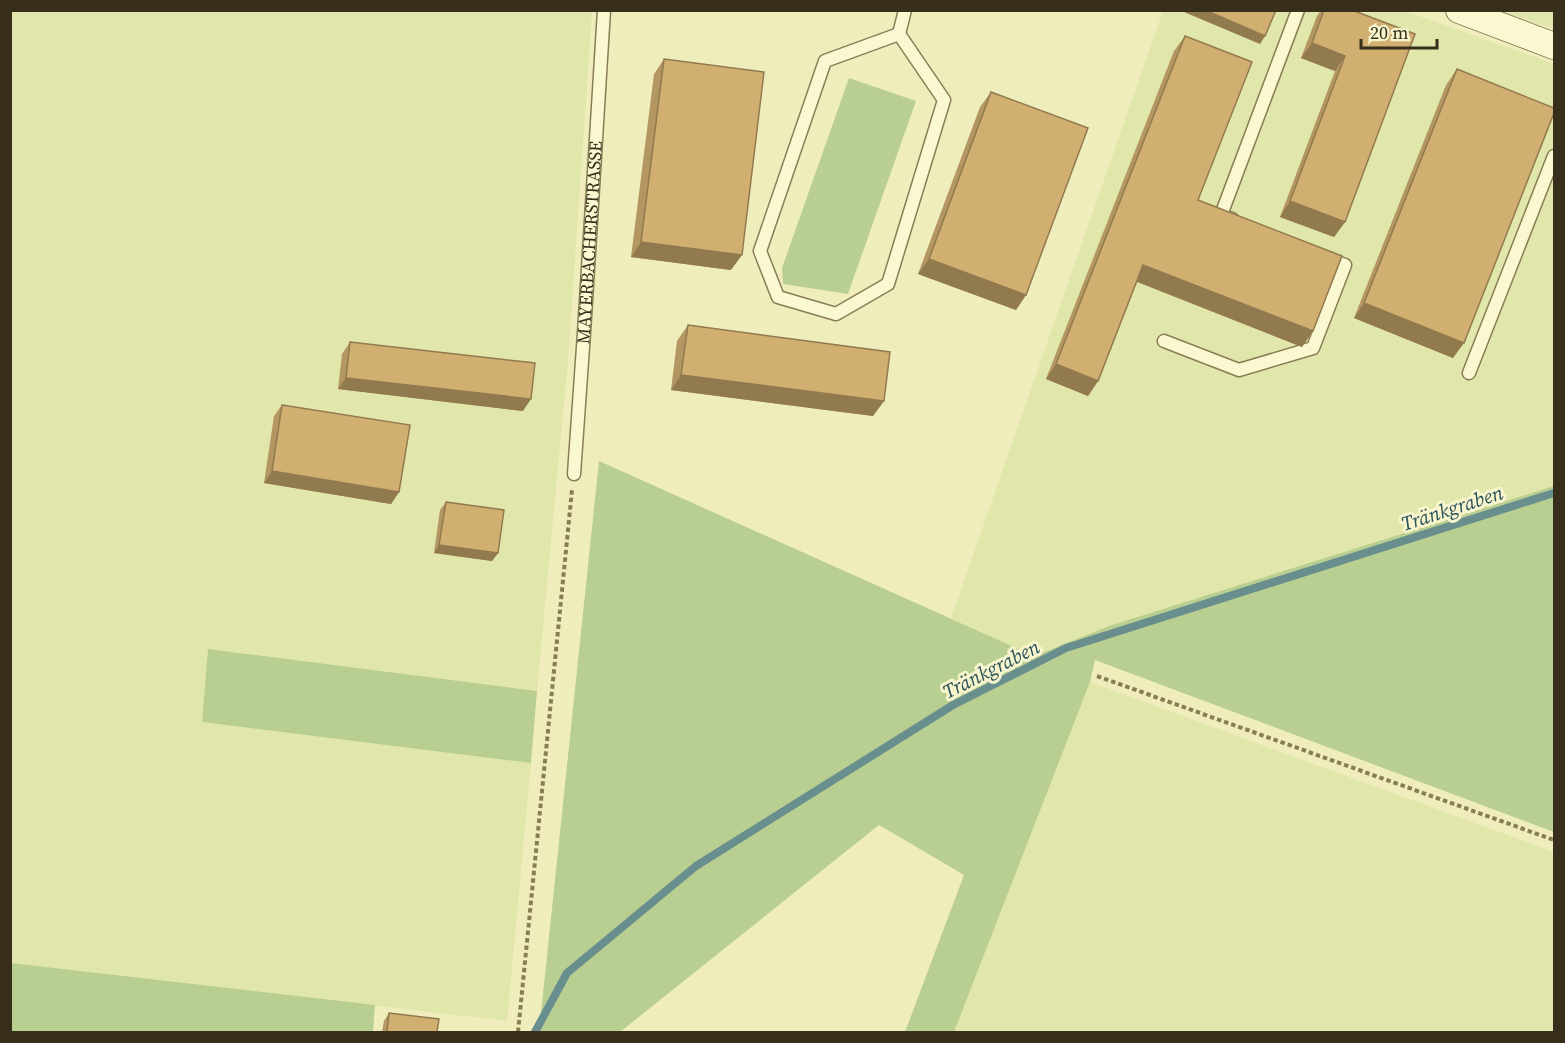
<svg xmlns="http://www.w3.org/2000/svg" width="1565" height="1043" viewBox="0 0 1565 1043" font-family="'Source Serif 4',serif">
	<style>
		.farmland { fill: #e1e6aa }
		.green { fill: #b9ce91 }
		.lines { fill: none; stroke-linecap: round; stroke-linejoin: round }
		.stream { stroke: #688f8e; stroke-width: 8 }
		.lane-casing { stroke: #897d56; stroke-width: 15 }
		.street-casing { stroke: #897d56; stroke-width: 28 }
		.path { stroke: #897d56; stroke-width: 4; stroke-dasharray: 4.5 3; stroke-linecap: butt }
		.lane { stroke: #faf8d1; stroke-width: 12 }
		.street { stroke: #faf8d1; stroke-width: 26 }
		.wall { fill: #b39661 }
		.shaded-wall { fill: #927a4f }
		.building { fill: #d0af71; stroke: #927a4f; stroke-width: 1.5 }
		.labels { text-anchor: middle; stroke-width: 6; stroke-linejoin: round; paint-order: stroke }
		.street-label { font-size: 18px; fill: #372f1b; stroke: #f7f5cd }
		.water-label { font-size: 20px; font-style: italic; fill: #295058; stroke: #f7f5cd }
	</style>
	<rect width="100%" height="100%" fill="#f0edbd"/>
	<!-- farmland -->
	<path class="farmland" d="M 11,11 L 592,11 L 568,360 L 537,691 L 208,649 L 203,722 L 531,763 L 507,1021 L 11,963 Z
		M 1163,11 L 1405,11 L 1554,64 L 1554,486 L 1109,626 L 1034,656 L 951,618 Z
		M 1501,11 L 1554,11 L 1554,29 Z
		M 1090,682 L 1554,852 L 1554,1032 L 954,1032 Z"/>
	<!-- green -->
	<path class="green" d="M 849,78 L 916,101 L 848,294 L 783,284 L 782,268 Z
		M 599,461 L 1034,656 L 1109,626 L 1554,486 L 1554,832 L 1095,660 L 1090,682 L 954,1032 L 905,1032 L 964,875 L 879,825 L 620,1032 L 539,1032 Z
		M 208,649 L 537,691 L 531,763 L 202,722 Z
		M 11,963 L 375,1005 L 373,1032 L 11,1032 Z"/>
	<g class="lines">
		<!-- stream -->
		<path class="stream" d="M 535,1032 L 567,973 L 696,866 L 953,705 L 1066,648 L 1554,493"/>
		<defs>
			<g id="lane">
				<path d="M 899,34 L 944,100 L 888,284 L 836,314 L 778,297 L 760,251 L 825,61 Z"/>
				<path d="M 899,34 L 905,10"/>
				<path d="M 1232,219 L 1221,215 L 1298,10"/>
				<path d="M 1164,341 L 1239,370 L 1313,348 L 1345,265 L 1326,258"/>
				<path d="M 1469,373 L 1554,156"/>
				<path id="s1" d="M 574,474 L 584,333 L 604,10"/>
			</g>
			<path id="street" d="M 1459,10 L 1554,46"/>
		</defs>
		<!-- lane casing -->
		<use href="#lane" class="lane-casing"/>
		<!-- street casing -->
		<use href="#street" class="street-casing"/>
		<!-- path -->
		<path class="path" d="M 1097,676 L 1554,840
			M 518,1032 L 572,490"/>
		<!-- lane -->
		<use href="#lane" class="lane"/>
		<!-- street -->
		<use href="#street" class="street"/>
	</g>
	<!-- wall -->
	<path class="wall" d="M 1321,10 L 1352,10 L 1345,222 L 1334,237 L 1280,217 L 1335,71 L 1301,58 L 1317,16 Z
		M 1185,36 L 1198,200 L 1313,331 L 1302,347 L 1137,282 L 1098,381 L 1088,396 L 1046,379 L 1174,51 Z
		M 664,59 L 731,270 L 631,257 L 654,74 Z
		M 1457,69 L 1453,358 L 1354,318 L 1446,85 Z
		M 991,92 L 1026,295 L 1016,310 L 918,274 L 980,107 Z
		M 688,325 L 884,401 L 873,416 L 671,390 L 677,341 Z
		M 350,342 L 523,411 L 338,389 L 342,354 Z
		M 282,405 L 399,492 L 391,504 L 264,483 L 274,416 Z
		M 446,502 L 498,553 L 492,561 L 434,553 L 440,510 Z
		M 389,1013 L 437,1032 L 382,1032 L 384,1021 Z"/>
	<!-- shaded-wall -->
	<path class="shaded-wall" d="M 1185,10 L 1205,10 L 1265,36 L 1260,44 L 1184,12 Z
		M 1312,43 L 1345,56 L 1335,71 L 1301,58 Z
		M 1290,201 L 1345,222 L 1334,237 L 1280,217 Z
		M 641,242 L 742,255 L 731,270 L 631,257 Z
		M 929,259 L 1026,295 L 1016,310 L 918,274 Z
		M 1143,265 L 1313,331 L 1302,347 L 1133,280 Z
		M 1364,303 L 1464,343 L 1453,358 L 1354,318 Z
		M 1056,364 L 1098,381 L 1088,396 L 1046,379 Z
		M 681,375 L 884,401 L 873,416 L 671,390 Z
		M 346,378 L 531,399 L 523,411 L 338,389 Z
		M 272,471 L 399,492 L 391,504 L 264,483 Z
		M 439,545 L 498,553 L 492,561 L 434,553 Z"/>
	<!-- building -->
	<path class="building" d="M 1205,10 L 1276,10 L 1265,36 Z
		M 1324,10 L 1352,10 L 1415,34 L 1345,222 L 1290,201 L 1345,56 L 1312,43 Z
		M 1185,36 L 1252,62 L 1198,200 L 1342,256 L 1313,331 L 1143,265 L 1098,381 L 1056,364 Z
		M 664,59 L 764,72 L 742,255 L 641,242 Z
		M 1457,69 L 1554,108 L 1554,113 L 1464,343 L 1364,303 Z
		M 991,92 L 1088,128 L 1026,295 L 929,259 Z
		M 688,325 L 890,352 L 884,401 L 681,375 Z
		M 350,342 L 535,363 L 531,399 L 346,378 Z
		M 282,405 L 410,425 L 399,492 L 272,471 Z
		M 446,502 L 504,510 L 498,553 L 439,545 Z
		M 389,1013 L 439,1019 L 437,1032 L 387,1032 Z"/>
	<g class="labels">
		<!-- street labels -->
		<g class="street-label">
			<text dy="6" stroke="none"><textPath href="#s1" startOffset="232">MAYERBACHERSTRASSE</textPath></text>
		</g>
		<!-- water labels -->
		<g class="water-label">
			<text transform="translate(1452 508) rotate(-18)" y="7">Tränkgraben</text>
			<text transform="translate(991 669) rotate(-27)" y="7">Tränkgraben</text>
		</g>
	</g>
	<!-- border -->
	<rect width="1565" height="1043" fill="none" stroke="#372f1b" stroke-width="24"/>
	<!-- scale -->
	<path d="M1361 39v9h76v-9" fill="none" stroke="#372f1b" stroke-width="3"/>
	<text x="1370" y="39" font-size="18" fill="#372f1b" stroke="#f7f5cd" stroke-width="4.5" paint-order="stroke">20 m</text>
</svg>
